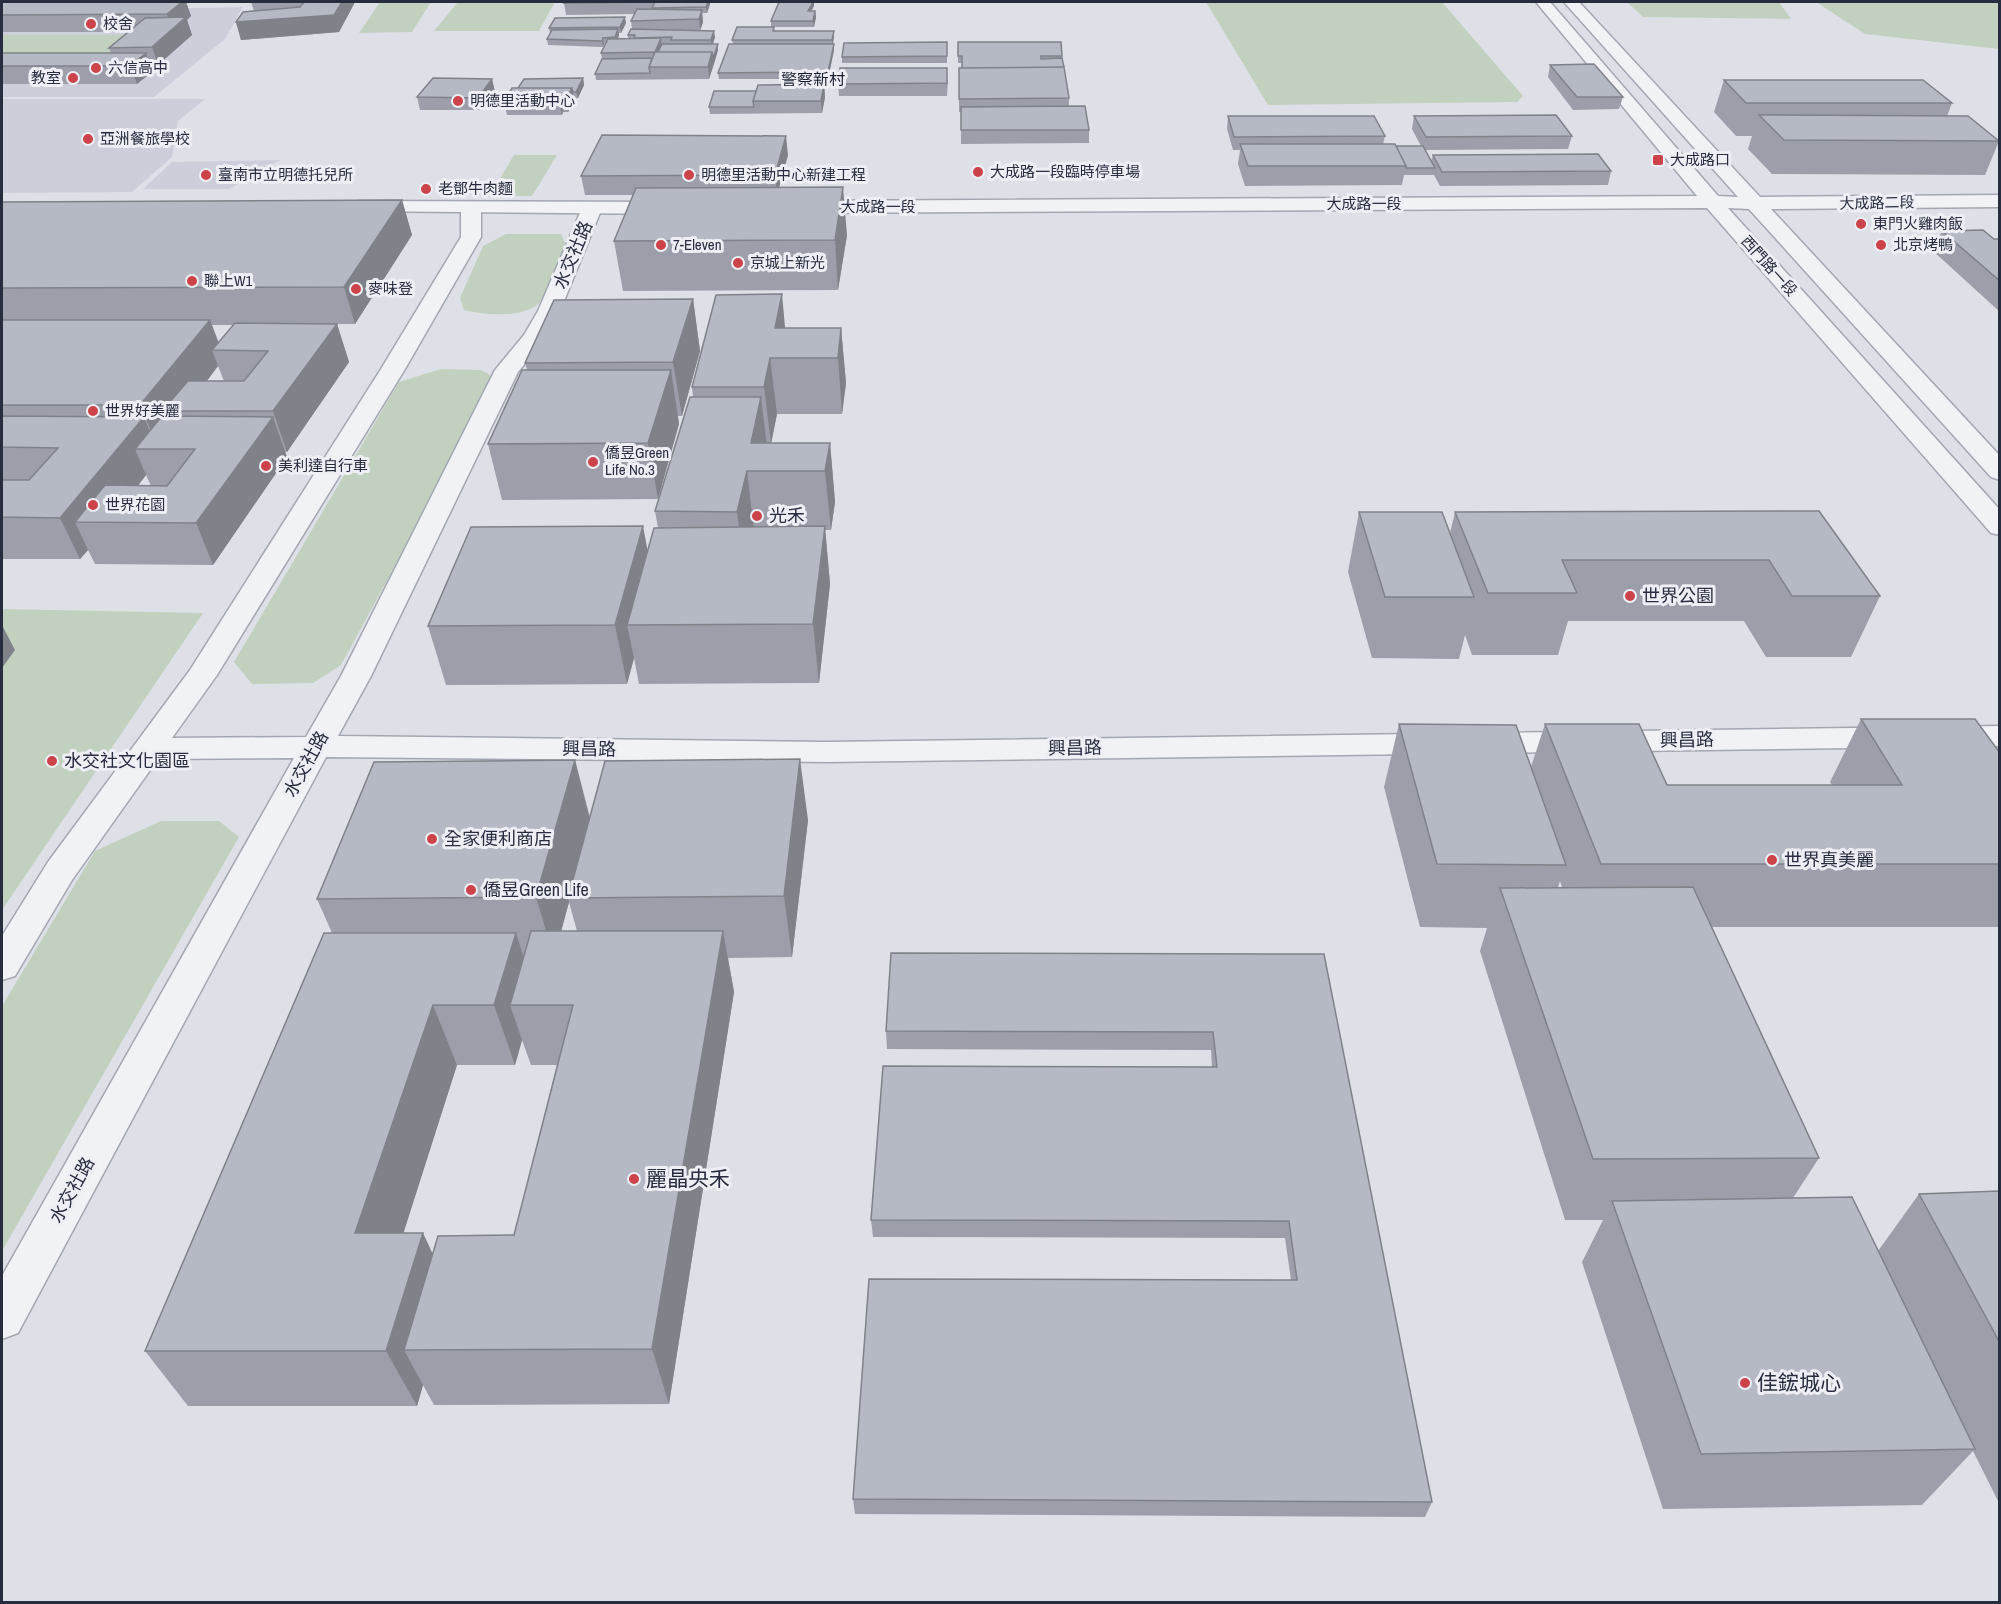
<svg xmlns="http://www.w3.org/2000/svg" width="2001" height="1604" viewBox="0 0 2001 1604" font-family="'Archivo Narrow','Noto Sans TC',sans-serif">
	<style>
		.built { fill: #cccfd9 }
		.green { fill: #c2d1bf }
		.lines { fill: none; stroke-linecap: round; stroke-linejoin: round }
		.minor-casing { stroke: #a3a7b1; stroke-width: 3 }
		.tertiary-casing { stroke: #a3a7b1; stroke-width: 3 }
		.minor { fill: #f0f2f6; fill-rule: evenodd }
		.tertiary { fill: #f0f2f6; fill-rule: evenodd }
		.wall { fill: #9c9fa9; fill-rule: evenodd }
		.shaded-wall { fill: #7f8289 }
		.building { fill: #b5b9c4; stroke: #7f8289; stroke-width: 1.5 }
		.poi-dot { fill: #cc434a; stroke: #edeff5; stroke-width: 2 }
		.labels { text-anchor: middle; stroke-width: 6; stroke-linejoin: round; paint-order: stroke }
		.far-poi-label { font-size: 15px; fill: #272d3e; stroke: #edeff5; text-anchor: start }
		.far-street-label { font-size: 15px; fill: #272d3e; stroke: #edeff5 }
		.far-neighbourhood-label { font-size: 16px; fill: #191f2e; stroke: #edeff5 }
		.street-label { font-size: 18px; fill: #272d3e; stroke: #edeff5 }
		.poi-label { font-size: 18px; fill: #272d3e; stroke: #edeff5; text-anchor: start }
		.near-poi-label { font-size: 21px; fill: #272d3e; stroke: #edeff5; text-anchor: start }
	</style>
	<rect width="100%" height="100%" fill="#dee0e7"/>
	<!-- built -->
	<path class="built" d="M 243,7 L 225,39 L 154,97 L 2,97 L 2,12 Z
		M 2,99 L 205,99 L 178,121 L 172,157 L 132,192 L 2,193 Z
		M 280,160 L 229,189 L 143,189 L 172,162 Z"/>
	<!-- green -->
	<path class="green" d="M 380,2 L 431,2 L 412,32 L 359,33 Z
		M 458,2 L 555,2 L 539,31 L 434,31 Z
		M 1206,2 L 1442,2 L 1523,96 L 1517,102 L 1268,105 Z
		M 1627,2 L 1779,2 L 1791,19 L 1643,17 Z
		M 1816,2 L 1999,2 L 1999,49 L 1865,34 Z
		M 2,35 L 134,35 L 97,65 L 2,65 Z
		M 514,155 L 557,155 L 532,196 L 502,196 L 495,187 Z
		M 506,234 L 561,234 L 566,245 C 559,261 551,288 541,301 C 527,319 483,315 464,310 L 460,298 L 483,246 Z
		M 441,369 L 481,370 L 497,379 L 341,665 L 313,683 L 252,684 L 234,662 L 399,382 Z
		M 2,609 L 203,613 L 2,910 Z
		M 161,821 L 219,821 L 239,837 L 2,1251 L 2,1006 L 95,851 Z"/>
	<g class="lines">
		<defs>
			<path id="minor" d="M 471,202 L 478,204 L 481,208 L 481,237 L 405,369 L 217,675 L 172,738 L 306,737 L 341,676 L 495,370 L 524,335 L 538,311 L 582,208 L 585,204 L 599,204 L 602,208 L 560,311 L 542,343 L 518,372 L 371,676 L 338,736 L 827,742 L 2000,726 L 2000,746 L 827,762 L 326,757 L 18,1333 L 2,1339 L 2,1276 L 294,758 L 158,759 L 72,880 L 15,976 L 2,980 L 2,936 L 48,862 L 190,670 L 381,369 L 461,237 L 461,208 L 464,204 Z"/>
			<path id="tertiary" d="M 1536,2 L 1550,2 L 1718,196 L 1738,197 L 1564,2 L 1579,2 L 1760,197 L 2000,195 L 2000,207 L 1771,209 L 2000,456 L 2000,480 L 1991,477 L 1749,209 L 1728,208 L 2000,510 L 2000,535 L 1991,533 L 1707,208 L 801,213 L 794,211 L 791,207 L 794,203 L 801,201 L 1697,196 Z
				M 360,201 L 672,202 L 679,204 L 682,208 L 679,212 L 672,214 L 353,211 L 350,207 L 353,203 Z"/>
		</defs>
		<!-- minor casing -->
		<use href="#minor" class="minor-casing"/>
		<!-- tertiary casing -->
		<use href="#tertiary" class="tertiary-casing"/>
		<!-- minor -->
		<use href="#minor" class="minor"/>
		<!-- tertiary -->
		<use href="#tertiary" class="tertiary"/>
	</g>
	<!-- wall -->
	<path class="wall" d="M 2,2 L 186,2 L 191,16 L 187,20 L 192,35 L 158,65 L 151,65 L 153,71 L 137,84 L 2,84 L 2,53 L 111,53 L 109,48 L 128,32 L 2,32 Z
		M 251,2 L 354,2 L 354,4 L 339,32 L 241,40 L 236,22 L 254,11 Z
		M 565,2 L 710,2 L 710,4 L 707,13 L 702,13 L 703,22 L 700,30 L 715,37 L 713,44 L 718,50 L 709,79 L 596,80 L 595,74 L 602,59 L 601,53 L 606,44 L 604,44 L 603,47 L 548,45 L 547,39 L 550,33 L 549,28 L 626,23 L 621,33 L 619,33 L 618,39 L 628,39 L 628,35 L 632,29 L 631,21 L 634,14 L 566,15 L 564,3 Z
		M 779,2 L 827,2 L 827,3 L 814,3 L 814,6 L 811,11 L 815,11 L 816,17 L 814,27 L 774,27 L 775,31 L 834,31 L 834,37 L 833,44 L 834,50 L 828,79 L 719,79 L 718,73 L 733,44 L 732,40 L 771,27 L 771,21 Z
		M 947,42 L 947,63 L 842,63 L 842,57 Z
		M 958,42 L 1062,56 L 1069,98 L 1069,106 L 1089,130 L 1089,143 L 961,144 L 961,112 L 959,112 L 959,68 L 962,68 L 962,63 L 958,63 Z
		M 1550,65 L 1623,97 L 1619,109 L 1573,110 L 1548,77 Z
		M 583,78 L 584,85 L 578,98 L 574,99 L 574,101 L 568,112 L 563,112 L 562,115 L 507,115 L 504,102 L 518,88 Z
		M 492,79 L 495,92 L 481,110 L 420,110 L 417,97 Z
		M 948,80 L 947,96 L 839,96 L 838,84 Z
		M 1724,80 L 1952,103 L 1947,116 L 1999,141 L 1985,175 L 1772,174 L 1748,149 L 1752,136 L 1736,136 L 1714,112 Z
		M 824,84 L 825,97 L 822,113 L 710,114 L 709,107 L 756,91 Z
		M 1228,116 L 1385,136 L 1383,144 L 1396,146 L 1421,146 L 1412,129 L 1414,116 L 1572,136 L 1568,149 L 1425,150 L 1431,161 L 1433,155 L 1611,171 L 1608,185 L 1440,186 L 1434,175 L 1404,175 L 1402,185 L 1245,186 L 1238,164 L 1240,150 L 1233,150 L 1227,129 Z
		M 788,155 L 779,187 L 847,235 L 838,290 L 623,291 L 614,241 L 633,195 L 585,195 L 581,176 Z
		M 402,200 L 412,235 L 355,324 L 337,324 L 349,362 L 287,452 L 285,452 L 287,457 L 213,565 L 95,564 L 88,550 L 80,559 L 2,559 L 2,202 ZM 212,325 L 234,325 L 219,343 ZM 218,366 L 224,381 L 207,381 ZM 146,475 L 151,486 L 138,486 Z
		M 1942,231 L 1994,239 L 2000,239 L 2000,312 L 1933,251 Z
		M 693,299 L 700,351 L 682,416 L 678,416 L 679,424 L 658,499 L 502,500 L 488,444 L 527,370 L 525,363 Z
		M 785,328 L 841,328 L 846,383 L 842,414 L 777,414 L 771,443 L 830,443 L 835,502 L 831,530 L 825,530 L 830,584 L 819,683 L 639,684 L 634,658 L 627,684 L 446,685 L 428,626 L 648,551 L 658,528 L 655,511 L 693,397 L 692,387 Z
		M 1819,511 L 1880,596 L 1851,657 L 1766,657 L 1744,621 L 1568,621 L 1558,655 L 1472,655 L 1465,635 L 1459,659 L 1372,658 L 1348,572 L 1359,512 L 1450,533 L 1455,512 Z
		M 1861,719 L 1997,749 L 2000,744 L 2000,927 L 1712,927 L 1819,1158 L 1793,1198 L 1878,1251 L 1919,1194 L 2000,1191 L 2000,1503 L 1999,1503 L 1973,1451 L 1922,1505 L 1663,1509 L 1582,1262 L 1603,1220 L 1565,1220 L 1480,951 L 1487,928 L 1420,927 L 1384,787 L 1399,724 L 1531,767 L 1545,724 L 1667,785 L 1832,785 L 1830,782 ZM 1560,881 L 1562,887 L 1558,887 Z
		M 575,760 L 590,817 L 808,820 L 792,957 L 728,958 L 734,992 L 669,1404 L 434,1405 L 423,1385 L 417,1406 L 188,1406 L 145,1351 L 332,933 L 317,899 ZM 569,902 L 577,931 L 561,931 ZM 522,1040 L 531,1065 L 557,1065 L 514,1235 L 433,1255 L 403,1233 L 457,1065 L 515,1065 Z
		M 1324,954 L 1432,1502 L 1425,1517 L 855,1514 L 853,1499 L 1291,1280 L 1285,1238 L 873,1237 L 871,1220 L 1212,1067 L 1211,1050 L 887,1049 L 886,1031 Z"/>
	<!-- shaded-wall -->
	<path class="shaded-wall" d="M 182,2 L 186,2 L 191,16 L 187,20 L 192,35 L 158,65 L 152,47 L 172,30 L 167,14 Z
		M 342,2 L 354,2 L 354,4 L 339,32 L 241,40 L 236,22 Z
		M 708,2 L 710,2 L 710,4 L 707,13 L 706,7 Z
		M 813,2 L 814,2 L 814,6 L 808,17 L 808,11 Z
		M 702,10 L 703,22 L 700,31 L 699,19 Z
		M 815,11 L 816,17 L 814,27 L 813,21 Z
		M 625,17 L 626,23 L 621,33 L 620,27 Z
		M 618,29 L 619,35 L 616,44 L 615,37 Z
		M 714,31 L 715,37 L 712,46 L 711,40 Z
		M 834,31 L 834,37 L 832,46 L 832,40 Z
		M 603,38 L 604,44 L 603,47 L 602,41 Z
		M 661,38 L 662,50 L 659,58 L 655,52 Z
		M 718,44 L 718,50 L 714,64 L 713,58 Z
		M 834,44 L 834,50 L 828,79 L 828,72 Z
		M 712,52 L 714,64 L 709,79 L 708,67 Z
		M 146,53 L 153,71 L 137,84 L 130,66 Z
		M 583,78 L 584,85 L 578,98 L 576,92 Z
		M 492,79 L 495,92 L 481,110 L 478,98 Z
		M 824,84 L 825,97 L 822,113 L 821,101 Z
		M 572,88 L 574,101 L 568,112 L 566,99 Z
		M 560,99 L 563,112 L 562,115 L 559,102 Z
		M 786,136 L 788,155 L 777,195 L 775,175 Z
		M 843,187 L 847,235 L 838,290 L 835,240 Z
		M 402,200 L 412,235 L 355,324 L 344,287 Z
		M 782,294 L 787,349 L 775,328 Z
		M 693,299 L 700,351 L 682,416 L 673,362 Z
		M 210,320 L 221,350 L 212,350 L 218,366 L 184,411 L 162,411 L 170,429 L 157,445 L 140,405 Z
		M 337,324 L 349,362 L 287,452 L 273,411 Z
		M 841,328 L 846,383 L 842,414 L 838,358 Z
		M 770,358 L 777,414 L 771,444 L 764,387 Z
		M 671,370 L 679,424 L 658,499 L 648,443 Z
		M 761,397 L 768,454 L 751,443 Z
		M 144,417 L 157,449 L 135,449 L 146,475 L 109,522 L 75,522 L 88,550 L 80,559 L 60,518 Z
		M 273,417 L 287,457 L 213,565 L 196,523 Z
		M 830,443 L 835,502 L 831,530 L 825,471 Z
		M 747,471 L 754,530 L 745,572 L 737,512 Z
		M 643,526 L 654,584 L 627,625 L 634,658 L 627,684 L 615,625 Z
		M 825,526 L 830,584 L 819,683 L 813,624 Z
		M 2,625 L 15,650 L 2,668 Z
		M 800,759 L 808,820 L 792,957 L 784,896 Z
		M 575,760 L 590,821 L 568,898 L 569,902 L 554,958 L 536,897 Z
		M 723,931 L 734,992 L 669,1404 L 652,1349 Z
		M 516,933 L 535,994 L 510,1005 L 522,1040 L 515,1065 L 494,1005 Z
		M 433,1005 L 457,1065 L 385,1291 L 355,1233 Z
		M 423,1233 L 450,1291 L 404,1350 L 423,1385 L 417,1406 L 386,1351 Z"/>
	<!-- building -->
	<path class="building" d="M 2,2 L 182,2 L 167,14 L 2,15 Z
		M 304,2 L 342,2 L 334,15 L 236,22 L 243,12 L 300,7 Z
		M 565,2 L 652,2 L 564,3 Z
		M 655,2 L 708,2 L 706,7 L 652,8 Z
		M 779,2 L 813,2 L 808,11 L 815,11 L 813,21 L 771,21 Z
		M 637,9 L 702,10 L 699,19 L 631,21 Z
		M 186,17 L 152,47 L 109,48 L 145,18 Z
		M 625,17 L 620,27 L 549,28 L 555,18 Z
		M 737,27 L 774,27 L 773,31 L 834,31 L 832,40 L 732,40 Z
		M 618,29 L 615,37 L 603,38 L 602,41 L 547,39 L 552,30 Z
		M 631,29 L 714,31 L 711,40 L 671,40 L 672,37 L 634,38 L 635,35 L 628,35 Z
		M 661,38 L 655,52 L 712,52 L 708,67 L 649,67 L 655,52 L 601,53 L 608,39 Z
		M 947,42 L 947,56 L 842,57 L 844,43 Z
		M 958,42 L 1061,42 L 1062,56 L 1041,56 L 1041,59 L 1062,58 L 1064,67 L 962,68 L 962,56 L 958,56 Z
		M 662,44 L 718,44 L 713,58 L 712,52 L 658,52 Z
		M 729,44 L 834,44 L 828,72 L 718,73 Z
		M 2,53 L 146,53 L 130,66 L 2,66 Z
		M 652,58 L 649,67 L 650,73 L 595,74 L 602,59 Z
		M 1594,64 L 1623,97 L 1577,97 L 1550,65 Z
		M 1064,67 L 1069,98 L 959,99 L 959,68 Z
		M 840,68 L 947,68 L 947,83 L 838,84 Z
		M 433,78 L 492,79 L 478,98 L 417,97 Z
		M 583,78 L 576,92 L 573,92 L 572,88 L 518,88 L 524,79 Z
		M 1724,80 L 1923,80 L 1952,103 L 1746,103 Z
		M 824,84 L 821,101 L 753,101 L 758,85 Z
		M 512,88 L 572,88 L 566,99 L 560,99 L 559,102 L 504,102 Z
		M 714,91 L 756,91 L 753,101 L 754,107 L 709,107 Z
		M 1085,106 L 1089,130 L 961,130 L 961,107 Z
		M 1556,115 L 1572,136 L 1426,137 L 1414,116 Z
		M 1759,115 L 1968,116 L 1999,141 L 1784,140 Z
		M 1228,116 L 1374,116 L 1385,136 L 1234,137 Z
		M 602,135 L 786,136 L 775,175 L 581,176 Z
		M 1240,144 L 1395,144 L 1406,166 L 1248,166 Z
		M 1396,146 L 1423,146 L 1435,168 L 1406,168 L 1406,166 Z
		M 1598,154 L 1611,171 L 1442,172 L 1433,155 Z
		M 843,187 L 835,240 L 614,241 L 636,188 Z
		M 402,200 L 344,287 L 2,288 L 2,202 Z
		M 1983,230 L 1994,239 L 2000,239 L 2000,281 L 1942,231 Z
		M 782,294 L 775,328 L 841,328 L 838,358 L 770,358 L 764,387 L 692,387 L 716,295 Z
		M 693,299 L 673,362 L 525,363 L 554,300 Z
		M 2,320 L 210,320 L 140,405 L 2,405 Z
		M 235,323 L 337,324 L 273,411 L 162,411 L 188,381 L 244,381 L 268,351 L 212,350 Z
		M 522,370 L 671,370 L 648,443 L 488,444 Z
		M 690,397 L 761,397 L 751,443 L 830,443 L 825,471 L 747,471 L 737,512 L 655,511 Z
		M 2,416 L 144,417 L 60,518 L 2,517 L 2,480 L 29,480 L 58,448 L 2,447 Z
		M 162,416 L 273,417 L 196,523 L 75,522 L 105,485 L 167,486 L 195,449 L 135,449 Z
		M 1819,511 L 1880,596 L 1792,596 L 1769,560 L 1562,560 L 1577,593 L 1488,593 L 1455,512 Z
		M 1359,512 L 1442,512 L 1474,597 L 1385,597 Z
		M 643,526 L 615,625 L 428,626 L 471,527 Z
		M 825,526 L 813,624 L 627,625 L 654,528 Z
		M 1861,719 L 1975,719 L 2000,753 L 2000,864 L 1601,864 L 1545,724 L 1639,724 L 1667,785 L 1902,785 Z
		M 1399,724 L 1516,725 L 1566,865 L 1437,864 Z
		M 800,759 L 784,896 L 568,898 L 605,761 Z
		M 575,760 L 536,897 L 317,899 L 374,762 Z
		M 1693,887 L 1819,1158 L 1593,1159 L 1500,888 Z
		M 531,931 L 723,931 L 652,1349 L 404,1350 L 438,1236 L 514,1235 L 573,1005 L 510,1005 Z
		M 324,933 L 516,933 L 494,1005 L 433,1005 L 355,1233 L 423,1233 L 386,1351 L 145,1351 Z
		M 891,953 L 1324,954 L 1432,1502 L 853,1499 L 869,1279 L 1297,1280 L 1289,1221 L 871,1220 L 883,1066 L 1217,1067 L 1213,1032 L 886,1031 Z
		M 2000,1191 L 2000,1343 L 1919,1194 Z
		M 1852,1197 L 1975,1449 L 1701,1454 L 1612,1201 Z"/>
	<!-- markers -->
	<g class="poi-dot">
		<circle cx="91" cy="24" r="6"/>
		<circle cx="96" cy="68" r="6"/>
		<circle cx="73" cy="78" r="6"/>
		<circle cx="458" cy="101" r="6"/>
		<circle cx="88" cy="139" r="6"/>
		<rect x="1652" y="154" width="12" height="12" rx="3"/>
		<circle cx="978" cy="172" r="6"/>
		<circle cx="206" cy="175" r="6"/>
		<circle cx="689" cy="175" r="6"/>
		<circle cx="426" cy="189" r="6"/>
		<circle cx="1861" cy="224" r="6"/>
		<circle cx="661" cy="245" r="6"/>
		<circle cx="1881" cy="245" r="6"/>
		<circle cx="738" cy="263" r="6"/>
		<circle cx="192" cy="281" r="6"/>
		<circle cx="356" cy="289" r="6"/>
		<circle cx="93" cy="411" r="6"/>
		<circle cx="593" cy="462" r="6"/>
		<circle cx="266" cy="466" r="6"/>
		<circle cx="93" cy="505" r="6"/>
		<circle cx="757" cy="516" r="6"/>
		<circle cx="1630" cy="596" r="6"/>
		<circle cx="52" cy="761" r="6"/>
		<circle cx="432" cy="839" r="6"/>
		<circle cx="1772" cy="860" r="6"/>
		<circle cx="471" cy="890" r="6"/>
		<circle cx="634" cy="1179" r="6"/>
		<circle cx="1745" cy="1383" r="6"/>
	</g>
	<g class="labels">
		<!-- far-poi labels -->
		<g class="far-poi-label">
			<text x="103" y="29">校舍</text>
			<text x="108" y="73">六信高中</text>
			<text x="61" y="83" text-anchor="end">教室</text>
			<text x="470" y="106">明德里活動中心</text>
			<text x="100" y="144">亞洲餐旅學校</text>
			<text x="1670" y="165">大成路口</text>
			<text x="990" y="177">大成路一段臨時停車場</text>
			<text x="218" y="180">臺南市立明德托兒所</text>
			<text x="701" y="180">明德里活動中心新建工程</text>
			<text x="438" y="194">老鄧牛肉麵</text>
			<text x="1873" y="229">東門火雞肉飯</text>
			<text x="673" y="250">7-Eleven</text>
			<text x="1893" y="250">北京烤鴨</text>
			<text x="750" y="268">京城上新光</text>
			<text x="204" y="286">聯上W1</text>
			<text x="368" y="294">麥味登</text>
			<text x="105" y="416">世界好美麗</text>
			<text x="605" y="458">僑昱Green<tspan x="605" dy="17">Life No.3</tspan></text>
			<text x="278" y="471">美利達自行車</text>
			<text x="105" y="510">世界花園</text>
		</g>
		<!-- far-street labels -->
		<g class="far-street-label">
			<text transform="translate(1877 203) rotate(-1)" y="5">大成路二段</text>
			<text x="1364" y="209">大成路一段</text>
			<text x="878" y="212">大成路一段</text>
			<text transform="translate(1769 266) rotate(48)" y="5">西門路一段</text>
		</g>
		<!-- far-neighbourhood labels -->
		<g class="far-neighbourhood-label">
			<text x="813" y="85">警察新村</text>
		</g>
		<!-- street labels -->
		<g class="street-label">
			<text transform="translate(573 255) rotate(-67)" y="6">水交社路</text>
			<text transform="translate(1687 740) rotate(-1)" y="6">興昌路</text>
			<text transform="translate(1075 748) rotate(-1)" y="6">興昌路</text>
			<text transform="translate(589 749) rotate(1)" y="6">興昌路</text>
			<text transform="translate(306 764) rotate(-61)" y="6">水交社路</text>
			<text transform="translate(72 1190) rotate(-61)" y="6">水交社路</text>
		</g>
		<!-- poi labels -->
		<g class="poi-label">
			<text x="769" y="522">光禾</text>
			<text x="1642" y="602">世界公園</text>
			<text x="64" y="767">水交社文化園區</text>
			<text x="444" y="845">全家便利商店</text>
			<text x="1784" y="866">世界真美麗</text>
			<text x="483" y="896">僑昱Green Life</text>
		</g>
		<!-- near-poi labels -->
		<g class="near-poi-label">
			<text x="646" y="1186">麗晶央禾</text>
			<text x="1757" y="1390">佳鋐城心</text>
		</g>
	</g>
	<!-- border -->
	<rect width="2001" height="1604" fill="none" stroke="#272d3e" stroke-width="6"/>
</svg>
